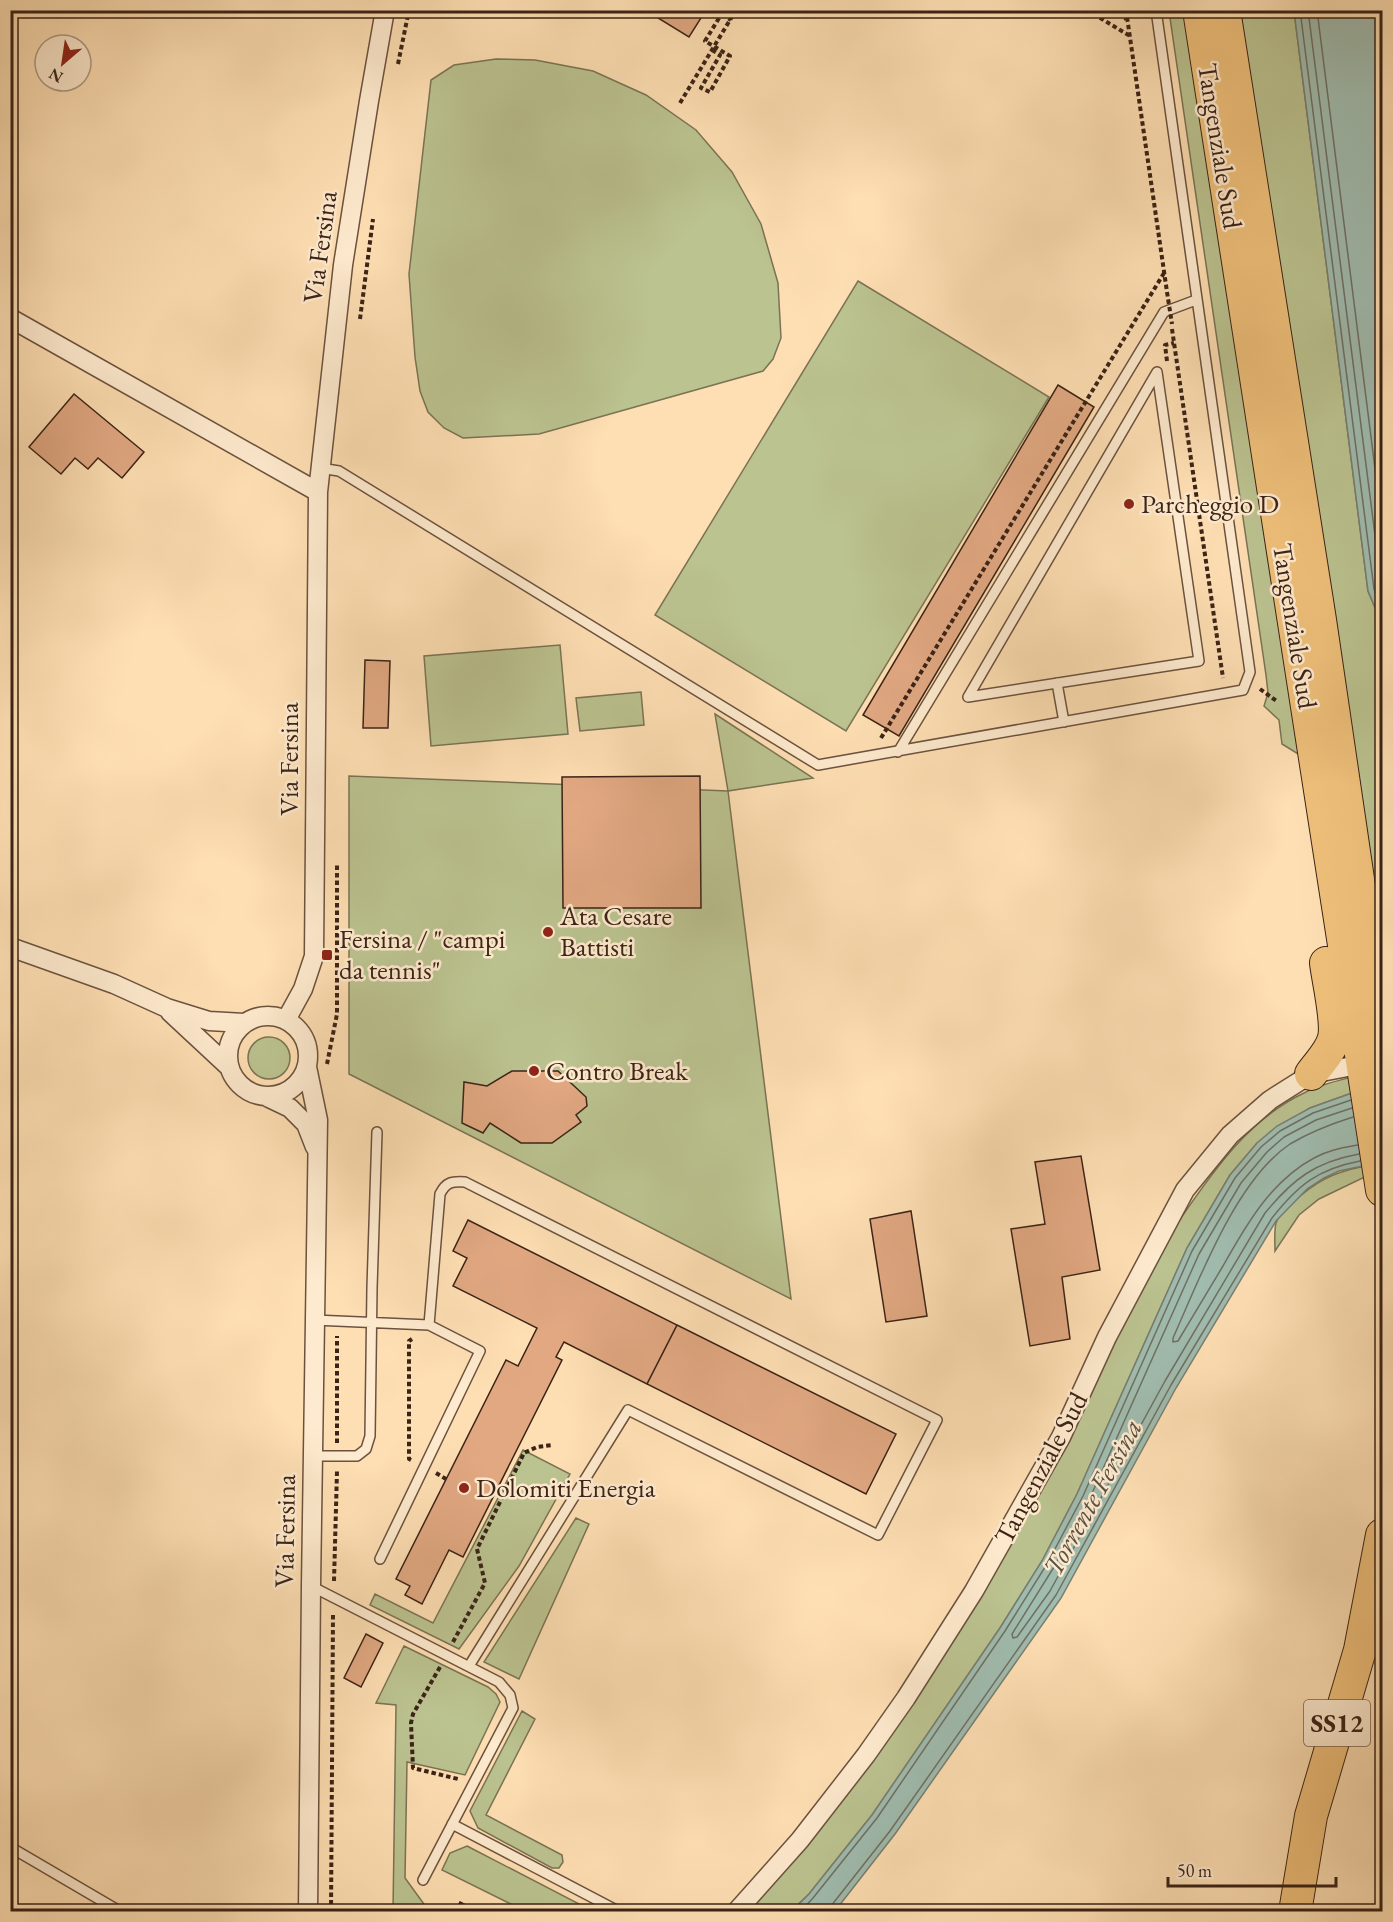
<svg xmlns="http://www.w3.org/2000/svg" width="1393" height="1922" viewBox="0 0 1393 1922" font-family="'EB Garamond',serif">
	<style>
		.green { fill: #bbc390; stroke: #7b7354; stroke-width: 1.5 }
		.water { fill: #a0bcaf; stroke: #787f72; stroke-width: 1.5 }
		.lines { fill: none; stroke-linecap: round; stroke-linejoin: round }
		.shore { stroke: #6e7063; stroke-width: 1.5 }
		.building { fill: #e1a882; stroke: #3b2317; stroke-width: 1.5 }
		.service-casing { stroke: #6c523e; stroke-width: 12 }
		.minor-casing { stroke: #6c523e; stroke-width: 21 }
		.trunk-casing { stroke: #3b2317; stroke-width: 34 }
		.path { stroke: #3b2317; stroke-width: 4; stroke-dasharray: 4.5 3; stroke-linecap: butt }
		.service { stroke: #feeace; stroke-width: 9 }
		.minor { stroke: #feeace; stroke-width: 18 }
		.trunk { stroke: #efc07a; stroke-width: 32 }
		.path-bridge { stroke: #3b2317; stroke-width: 4; stroke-dasharray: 4.5 3; stroke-linecap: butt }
		.poi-dot { fill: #8f2418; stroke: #feeace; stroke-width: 2 }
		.labels { text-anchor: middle; stroke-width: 5; stroke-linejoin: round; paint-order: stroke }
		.shield { fill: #feeace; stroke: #765f4e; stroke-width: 1.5 }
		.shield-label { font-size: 26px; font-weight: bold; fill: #3b2317 }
		.street-label { font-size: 27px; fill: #3b2317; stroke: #feeace }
		.poi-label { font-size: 27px; fill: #3b2317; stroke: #feeace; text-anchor: start }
		.water-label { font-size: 28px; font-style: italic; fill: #595145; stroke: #feeace }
	</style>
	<rect width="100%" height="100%" fill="#fedfb3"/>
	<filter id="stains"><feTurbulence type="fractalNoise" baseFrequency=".00333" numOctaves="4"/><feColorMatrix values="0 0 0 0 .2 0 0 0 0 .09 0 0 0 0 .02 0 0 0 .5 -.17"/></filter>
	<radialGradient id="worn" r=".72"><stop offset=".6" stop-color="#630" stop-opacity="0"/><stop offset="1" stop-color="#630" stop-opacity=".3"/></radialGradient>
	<!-- green -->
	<path class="green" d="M 1169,11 L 1187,11 L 1303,757 L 1282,744 L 1279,720 L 1264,706 L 1268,693 L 1266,675 Z
		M 1236,11 L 1294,11 L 1368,591 L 1382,624 L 1382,959 Z
		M 496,59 L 535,60 L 593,71 L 646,95 L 696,130 L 732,172 L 761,224 L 778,283 L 781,338 L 773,359 L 763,371 L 539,434 L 463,438 L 444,428 L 428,412 L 420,391 L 415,357 L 409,274 L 431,80 L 454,65 Z
		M 858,281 L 1049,397 L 846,731 L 655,615 Z
		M 560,645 L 568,734 L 431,746 L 424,656 Z
		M 641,692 L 644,725 L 580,731 L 576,698 Z
		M 715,714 L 813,778 L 728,791 L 791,1299 L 349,1074 L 349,776 L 728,791 Z
		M248 1058a21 21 0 1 1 42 0a21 21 0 1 1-42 0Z
		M 1352,1077 L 1352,1093 L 1310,1108 L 1257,1143 L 1230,1175 L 1187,1248 L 1077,1494 L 1042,1561 L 1000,1628 L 872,1815 L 809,1894 L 791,1911 L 745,1912 L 904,1712 L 1167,1238 C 1205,1184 1242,1122 1304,1093 C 1319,1085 1336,1081 1352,1077 Z
		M 1365,1166 L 1369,1175 L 1319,1199 L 1299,1215 L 1275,1251 C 1275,1242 1274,1231 1276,1223 C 1278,1216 1286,1209 1291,1204 C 1316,1181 1331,1173 1365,1166 Z
		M 523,1450 L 570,1474 L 519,1566 L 459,1649 L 370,1605 L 375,1594 L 433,1623 Z
		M 576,1518 L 589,1524 L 519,1679 L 484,1662 Z
		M 404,1646 L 488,1687 L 496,1694 L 500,1702 L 465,1775 L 407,1762 L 405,1878 L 429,1911 L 393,1911 L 396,1705 L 376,1703 Z
		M 522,1711 L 535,1719 L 486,1815 L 562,1855 L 563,1862 L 559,1868 L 552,1868 L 478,1828 L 470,1811 Z
		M 467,1846 L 585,1907 L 583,1911 L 525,1911 L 442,1870 L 450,1853 Z"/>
	<!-- water -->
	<path class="water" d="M 1294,11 L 1382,11 L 1382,624 L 1368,591 Z
		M 1382,1090 L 1382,1162 L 1339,1171 L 1324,1178 L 1307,1189 L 1276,1221 L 1176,1388 L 1061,1598 L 895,1834 L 835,1911 L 791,1912 L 809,1894 L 872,1815 L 1000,1628 L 1042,1561 L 1077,1494 L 1187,1248 L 1230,1175 L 1257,1143 L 1277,1126 L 1310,1108 L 1352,1093 Z"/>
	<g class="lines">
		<!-- shore -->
		<path class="shore" d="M 1300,10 L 1374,589 L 1382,609
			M 1308,10 L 1382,590
			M 1317,10 L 1382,524
			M 1352,1108 L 1316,1120 L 1284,1137 L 1267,1152 L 1241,1183 L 1199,1254 L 1089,1500 L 1054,1567 L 1012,1634 L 1013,1638 L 1017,1637 L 1050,1591 L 1165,1381 L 1265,1213 C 1293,1179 1315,1162 1359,1154
			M 1353,1117 C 1331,1124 1310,1132 1290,1144 C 1236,1180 1199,1280 1173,1338 L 1173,1342 L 1178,1341 C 1193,1316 1208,1291 1223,1266 C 1246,1225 1271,1181 1314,1158 C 1328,1150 1342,1148 1358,1145
			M 800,1912 L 813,1898 L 877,1818 L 1005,1631 L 1047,1564 L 1083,1496 L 1192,1251 L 1235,1178 L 1261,1147 L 1280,1131 L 1313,1113 L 1351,1100
			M 830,1912 L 831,1906 L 890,1831 L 1056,1595 L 1171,1385 L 1272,1218 C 1298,1185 1318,1169 1360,1161"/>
	</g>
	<!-- building -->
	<path class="building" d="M 645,10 L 706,10 L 689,37 Z
		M 1058,385 L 1094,407 L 899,736 L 863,715 Z
		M 74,394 L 144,452 L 122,478 L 98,458 L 88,469 L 75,458 L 61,474 L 29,447 Z
		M 365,660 L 390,661 L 388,728 L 363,728 Z
		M 700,776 L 701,908 L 563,908 L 562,777 Z
		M 512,1071 L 558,1071 L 586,1097 L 587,1106 L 576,1115 L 581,1122 L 552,1143 L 521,1143 L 490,1123 L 483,1133 L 462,1123 L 464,1082 L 487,1086 Z
		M 1081,1156 L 1100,1270 L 1062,1277 L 1070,1339 L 1030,1346 L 1011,1229 L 1045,1224 L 1035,1162 Z
		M 911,1211 L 927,1316 L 886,1322 L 870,1219 Z
		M 468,1220 L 677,1325 L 647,1384 L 564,1342 L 556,1357 L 562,1360 L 463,1557 L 449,1550 L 422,1604 L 405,1595 L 410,1586 L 396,1579 L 506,1360 L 518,1366 L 537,1328 L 453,1286 L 467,1258 L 453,1251 Z
		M 677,1325 L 896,1434 L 866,1494 L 647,1384 Z
		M 366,1634 L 383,1643 L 361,1687 L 344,1678 Z
		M 460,1902 L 479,1912 L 455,1912 Z"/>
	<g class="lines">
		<defs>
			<path id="service" d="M 1157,372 L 1199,661 L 968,697 Z
				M 320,468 L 339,471 L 818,765 L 1243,690 L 1250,672 L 1156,10
				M 1057,683 L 1064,722
				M 898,752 L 1164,312 L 1196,300
				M 314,1320 L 429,1325 L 480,1351 L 380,1559
				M 429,1325 L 440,1194 C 446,1182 452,1181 465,1182 L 937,1420 L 878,1535 L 628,1410 L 469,1666
				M 313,1456 L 357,1456 L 366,1449 L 370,1436 L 372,1288 L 377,1132
				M 311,1586 L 499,1682 L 510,1695 L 513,1708 L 423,1880
				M 452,1824 L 620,1912
				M 10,1847 L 121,1912"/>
			<path id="minor" d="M 10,318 L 318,492
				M 10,947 L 114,984 L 167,1008 L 209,1021 L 244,1023
				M 170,1012 L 228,1066
				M228 1056a40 40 0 1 1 80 0a40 40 0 1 1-80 0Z
				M 286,1020 L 303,989 L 314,956 L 318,492 L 343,265 L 369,101 L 385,10
				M 307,1067 L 318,1120 L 311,1586 L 308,1912
				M 267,1097 L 290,1108 L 306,1124 L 315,1147
				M 736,1912 L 800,1840 L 866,1755 L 906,1698 L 974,1591 L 1061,1437 L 1107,1337 L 1185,1190 L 1230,1135 L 1270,1100 L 1311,1074 L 1363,1064"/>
			<path id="trunk" d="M 1199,10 L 1382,1190
				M 1224,10 L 1320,620 L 1382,1043
				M 1311,1074 C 1319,1063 1331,1051 1334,1038 C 1338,1022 1328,980 1326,963
				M 1295,1912 L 1311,1816 L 1360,1650 L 1382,1535"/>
		</defs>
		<!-- service casing -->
		<use href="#service" class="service-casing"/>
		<!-- minor casing -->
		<use href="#minor" class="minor-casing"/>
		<!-- trunk casing -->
		<use href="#trunk" class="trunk-casing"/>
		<!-- path -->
		<path class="path" d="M 716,10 L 731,20
			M 1087,10 L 1130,36
			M 1112,10 L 1126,19
			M 1126,10 L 1167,292
			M 712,50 L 720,55 L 701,88 L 710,92 L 730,56 L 705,41 L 724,10
			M 398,64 L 409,10
			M 680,103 L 736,10
			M 360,319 L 373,219
			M 1172,329 L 1223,678
			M 1167,361 L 1165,345 L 1174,343
			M 1260,689 L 1278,702
			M 881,738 L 1164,273
			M 327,1064 L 337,1014 L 337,865
			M 337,1443 L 337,1336
			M 411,1460 L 409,1459 L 409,1341 L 412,1339
			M 436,1473 L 446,1479
			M 334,1581 L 337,1471
			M 453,1642 L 485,1583 L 477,1549 L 524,1453 L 537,1447 L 553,1445
			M 440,1667 L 413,1714 L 411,1723 L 413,1768 L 458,1779
			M 331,1912 L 333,1615"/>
		<!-- service -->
		<use href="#service" class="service"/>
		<!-- minor -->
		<use href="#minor" class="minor"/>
		<!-- trunk -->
		<use href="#trunk" class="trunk"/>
		<!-- path-bridge -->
		<path class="path-bridge" d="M 1167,292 L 1172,324"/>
	</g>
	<!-- markers -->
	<g class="poi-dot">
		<circle cx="1129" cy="504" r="6"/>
		<circle cx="548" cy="932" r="6"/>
		<rect x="321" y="949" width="12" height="12" rx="3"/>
		<circle cx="534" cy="1071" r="6"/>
		<circle cx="464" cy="1488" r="6"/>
	</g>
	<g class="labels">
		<!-- shield labels -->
		<rect class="shield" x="1304" y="1700" width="66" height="46" rx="4.5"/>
		<g class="shield-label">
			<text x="1337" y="1732">SS12</text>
		</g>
		<!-- street labels -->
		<g class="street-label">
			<text transform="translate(1220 146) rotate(81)" y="9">Tangenziale Sud</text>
			<text transform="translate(320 247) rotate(-82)" y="9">Via Fersina</text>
			<text transform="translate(1295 626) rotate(81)" y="9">Tangenziale Sud</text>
			<text transform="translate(289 759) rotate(-90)" y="9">Via Fersina</text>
			<text transform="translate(1041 1468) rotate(-62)" y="9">Tangenziale Sud</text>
			<text transform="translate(285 1531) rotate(-89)" y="9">Via Fersina</text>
		</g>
		<!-- poi labels -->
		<g class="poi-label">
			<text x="1141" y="513">Parcheggio D</text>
			<text x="560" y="925">Ata Cesare<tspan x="560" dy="31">Battisti</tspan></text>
			<text x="339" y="948">Fersina / "campi<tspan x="339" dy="31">da tennis"</tspan></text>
			<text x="546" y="1080">Contro Break</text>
			<text x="476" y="1497">Dolomiti Energia</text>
		</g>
		<!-- water labels -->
		<g class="water-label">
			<text transform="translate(1092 1497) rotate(-61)" y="10">Torrente Fersina</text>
		</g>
	</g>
	<!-- margin -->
	<rect width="1393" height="1922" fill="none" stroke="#fedfb3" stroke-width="36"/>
	<rect x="12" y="12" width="1369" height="1898" fill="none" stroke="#3b2317" stroke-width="3"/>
	<rect x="18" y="18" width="1357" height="1886" fill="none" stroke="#3b2317" stroke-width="1.5"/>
	<!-- north arrow -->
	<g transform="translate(63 63) rotate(209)"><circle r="28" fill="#feeace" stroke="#b09a85" stroke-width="1.5"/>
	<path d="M0-4.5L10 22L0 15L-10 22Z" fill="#8f2418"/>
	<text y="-9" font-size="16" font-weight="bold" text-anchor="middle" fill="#3b2317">N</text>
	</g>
	<!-- scale -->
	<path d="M1168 1877v9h168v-9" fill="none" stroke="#3b2317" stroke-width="3"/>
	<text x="1177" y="1877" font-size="18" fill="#3b2317" stroke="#feeace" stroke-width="4.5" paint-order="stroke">50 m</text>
	<rect width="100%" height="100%" filter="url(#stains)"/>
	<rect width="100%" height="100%" fill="url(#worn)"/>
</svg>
